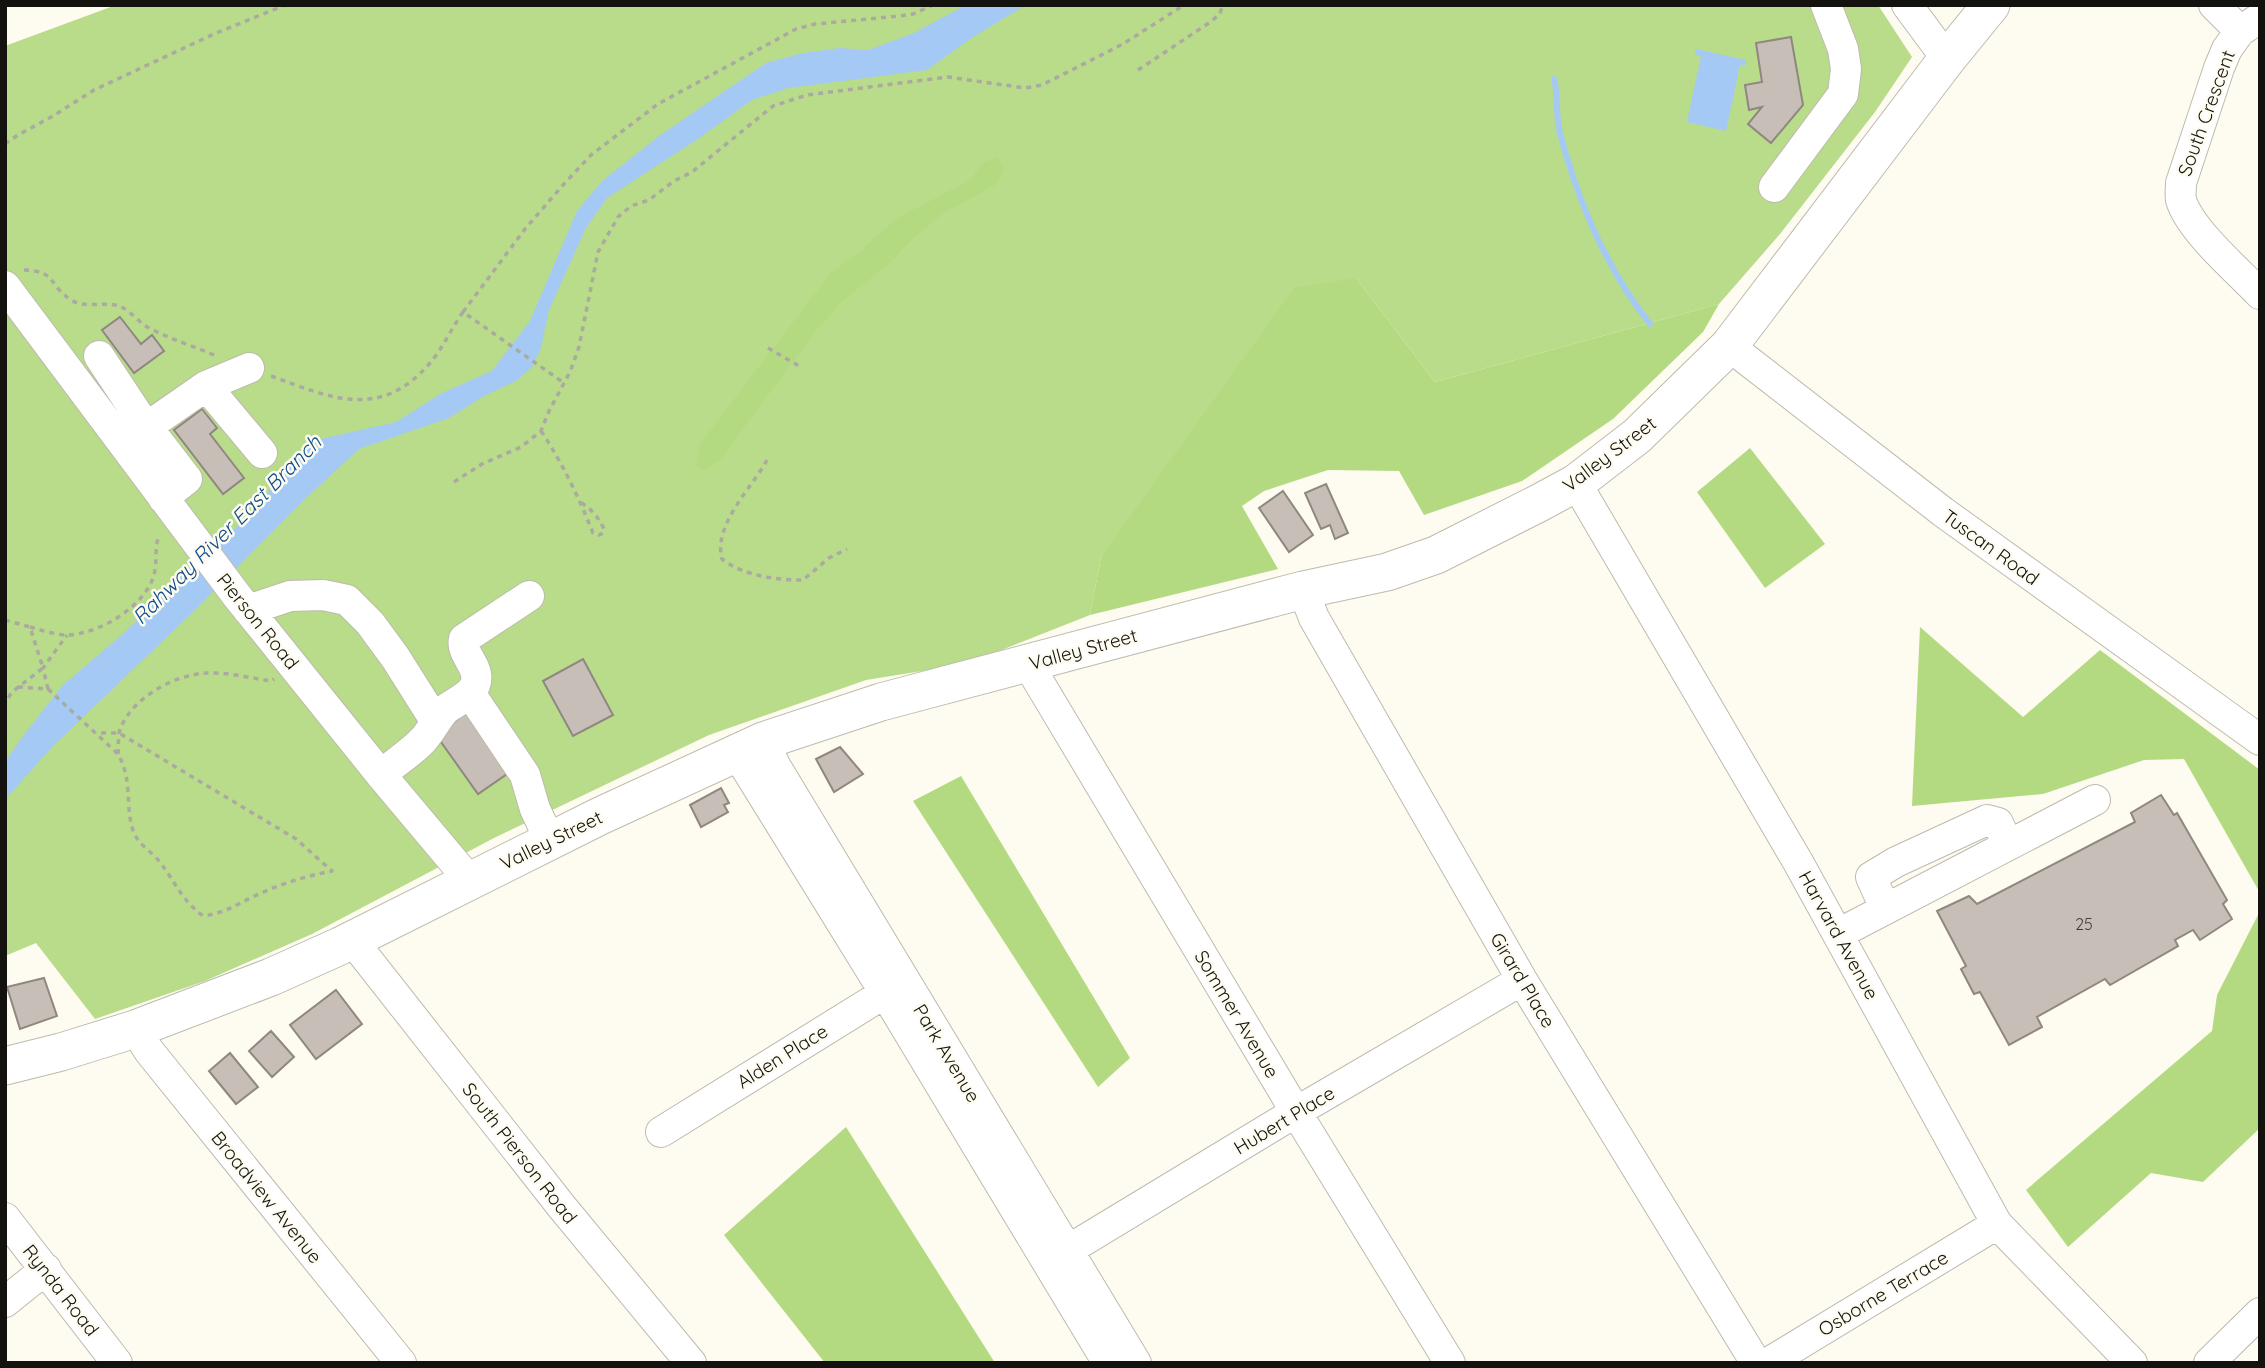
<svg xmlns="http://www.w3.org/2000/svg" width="2265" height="1368" viewBox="0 0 2265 1368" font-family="Quicksand,sans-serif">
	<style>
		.green { fill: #b8dc89 }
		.forest { fill: #b3da81 }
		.water { fill: #a5c9f5 }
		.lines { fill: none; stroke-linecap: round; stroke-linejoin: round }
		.stream { stroke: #a5c9f5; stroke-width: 6 }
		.building { fill: #c7bfb7; stroke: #8f8780; stroke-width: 2 }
		.minor-casing { stroke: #bdbaaf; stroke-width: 32 }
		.major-casing { stroke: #bdbaaf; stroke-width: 39 }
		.path { stroke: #aba9a1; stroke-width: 3.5; stroke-dasharray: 5 5; stroke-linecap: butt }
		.minor { stroke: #fff; stroke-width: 30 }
		.major { stroke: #fff; stroke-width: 37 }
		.labels { text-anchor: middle; stroke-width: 5; stroke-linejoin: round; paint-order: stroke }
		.number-label { font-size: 16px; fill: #403d39 }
		.street-label { font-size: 19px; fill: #13120f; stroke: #fefbf0 }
		.water-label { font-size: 21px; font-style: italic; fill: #104d8e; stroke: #fefbf0 }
	</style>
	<rect width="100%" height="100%" fill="#fefbf0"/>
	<!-- green -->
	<path class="green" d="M 116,5 L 1878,5 L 1912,57 L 1875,112 L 1780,234 L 1719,304 L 1435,382 L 1356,278 L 1101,557 L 1090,615 L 966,664 L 866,680 L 709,735 L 494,838 L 312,934 L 205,981 L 95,1019 L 36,943 L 5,956 L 5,46 Z"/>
	<!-- forest -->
	<path class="forest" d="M 998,157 L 1004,169 L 997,184 L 942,214 L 915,237 L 891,262 L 845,299 L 818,328 L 719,461 L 703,471 L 696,466 L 700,445 L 715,424 L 831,273 L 861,251 L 895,219 L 971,180 L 982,163 Z
		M 1356,278 L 1435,382 L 1719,304 L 1703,332 L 1613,419 L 1522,481 L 1424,515 L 1399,471 L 1328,470 L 1264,491 L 1242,506 L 1278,569 L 1090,615 L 1101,557 L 1294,288 Z
		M 1750,448 L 1825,544 L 1765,588 L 1697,492 Z
		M 1920,627 L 2023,717 L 2100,650 L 2260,770 L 2260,893 L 2184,759 L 2144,760 L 2043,794 L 1912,806 Z
		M 961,776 L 1130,1058 L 1098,1087 L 913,801 Z
		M 2260,911 L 2260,1128 L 2203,1182 L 2151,1173 L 2068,1247 L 2026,1190 L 2212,1031 L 2217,995 Z
		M 846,1127 L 995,1363 L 825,1363 L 724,1235 Z"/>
	<!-- water -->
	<path class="water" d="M 966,5 L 1026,5 L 973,37 L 927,70 L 789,88 L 752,100 L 698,139 L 607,198 L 586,228 L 549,310 L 541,348 L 532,367 L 516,381 L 484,396 L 449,418 L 359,449 L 305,499 L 191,614 L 53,746 L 5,800 L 5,762 L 20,740 L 62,686 L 124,633 L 187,570 L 250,515 L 292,463 L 316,440 L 396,422 L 442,393 L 492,371 L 530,321 L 577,211 L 602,181 L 659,136 L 766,63 L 803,53 L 840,48 L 868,50 L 914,33 Z
		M 1696,49 L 1746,60 L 1745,65 L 1740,65 L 1726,131 L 1687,122 L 1701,56 L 1695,55 Z"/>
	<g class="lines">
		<!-- stream -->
		<path class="stream" d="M 1554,79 C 1559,97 1555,116 1560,133 C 1578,202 1606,268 1650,324"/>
	</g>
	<!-- building -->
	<path class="building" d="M 1791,37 L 1803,105 L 1771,143 L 1748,124 L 1762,107 L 1749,110 L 1745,85 L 1762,82 L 1756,43 Z
		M 120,317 L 141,344 L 152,335 L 164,351 L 134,373 L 102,330 Z
		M 202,409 L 217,428 L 210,434 L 244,478 L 223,494 L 174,430 Z
		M 1326,484 L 1348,533 L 1335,539 L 1330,525 L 1321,529 L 1305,493 Z
		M 1283,491 L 1313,535 L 1289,552 L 1259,508 Z
		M 583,659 L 613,715 L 573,736 L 543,681 Z
		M 470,710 L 513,770 L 478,794 L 436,735 Z
		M 840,747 L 863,774 L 834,792 L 816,759 Z
		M 721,788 L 729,803 L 724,805 L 728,812 L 701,827 L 690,805 Z
		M 2161,795 L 2174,815 L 2177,813 L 2227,900 L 2223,904 L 2232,919 L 2200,940 L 2193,930 L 2175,940 L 2178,946 L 2110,985 L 2105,979 L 2037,1017 L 2042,1027 L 2009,1045 L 1980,992 L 1974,994 L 1961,969 L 1966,966 L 1937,911 L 1969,896 L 1977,904 L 2135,822 L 2131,813 Z
		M 44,978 L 57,1016 L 20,1029 L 7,987 Z
		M 336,990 L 362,1024 L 316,1059 L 290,1025 Z
		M 271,1031 L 294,1057 L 272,1077 L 249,1051 Z
		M 230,1053 L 258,1087 L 236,1104 L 209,1071 Z"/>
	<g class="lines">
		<defs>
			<path id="minor" d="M 1907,5 L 1947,59
				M 2214,5 L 2240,31 L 2260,18
				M 2240,31 L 2227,49 L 2219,68 L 2181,183 C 2181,189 2180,195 2181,200 C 2190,230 2237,270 2260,294
				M 1774,187 L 1843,94 L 1846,69 L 1843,49 L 1826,5
				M 5,286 L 237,596 L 381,775 L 470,881
				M 1729,346 L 1943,512 L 2260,740
				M 99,356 L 140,418 L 187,479 L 163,498
				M 206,386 L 262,453
				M 147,427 L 206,386 L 249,368
				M 1576,483 L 1798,862 L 1997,1224 L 2132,1363
				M 1303,590 L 1314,618 L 1522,980 L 1756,1363
				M 248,610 L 290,596 L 323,595 L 347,600 L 370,623 L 395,657 L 436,722
				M 1028,664 L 1296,1112 L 1450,1363
				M 470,693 L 525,775 L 535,809 L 550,841
				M 763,741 L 776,767 L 1136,1363
				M 736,752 L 885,993 L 1108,1363
				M 381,775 C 394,763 411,753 423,740 C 432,730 437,718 446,709 C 455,702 471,696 475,685 C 482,667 460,655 464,639 L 529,596
				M 1885,908 L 1871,877 L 1896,862 L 1987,820 L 1998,823 L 2008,845
				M 1838,934 L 2095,800
				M 352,940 L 562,1207 L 691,1363
				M 135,1029 L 149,1051 L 401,1363
				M 661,1132 L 901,983
				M 5,1218 L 117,1363
				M 1050,1261 L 1296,1112 L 1522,980
				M 5,1302 L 46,1269
				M 1768,1363 L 1997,1224
				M 2209,1363 L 2260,1313"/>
			<path id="major" d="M 5,1066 L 61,1052 L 135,1029 L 271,977 L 340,946 L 600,816 L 763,741 L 881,702 L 1303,590 L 1387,572 L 1436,555 L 1539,503 L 1576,483 L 1637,436 L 1729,346 L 1947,59 L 1991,5"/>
		</defs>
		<!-- minor casing -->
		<use href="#minor" class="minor-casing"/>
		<!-- major casing -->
		<use href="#major" class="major-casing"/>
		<!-- path -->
		<path class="path" d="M 1138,70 L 1212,21 L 1220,13 L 1223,5
			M 5,144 L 18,135 L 53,116 L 94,90 L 214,34 L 285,5
			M 24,270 C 57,271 48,285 71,300 C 85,309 104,301 119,306 C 130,310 139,323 149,328 C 170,339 193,346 214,355
			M 463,312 L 525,229 L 563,185 L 591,155 L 658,104 L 796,29 L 815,24 L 900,16 L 913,14 L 933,5
			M 768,348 L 799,366
			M 271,376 C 331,398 380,421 430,363 C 443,348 451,329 463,312 L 564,383
			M 541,431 C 562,462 579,498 593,533 L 599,535 L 603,533 L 604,529 C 598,516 591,509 579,501
			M 767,460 C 751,489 713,525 722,559 C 744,576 776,580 803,580 L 829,558 L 847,549
			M 454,482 L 482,464 L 521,447 L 541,431 L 549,411 L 570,372 L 579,347 L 598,252 L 618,217 L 631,206 L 649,200 L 674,181 L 692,172 L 773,106 L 807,95 L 948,77 L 1025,88 L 1042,85 L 1123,44 L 1184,5
			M 5,620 L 30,627 L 43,668 L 12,692 L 5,703
			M 30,627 C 41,630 55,635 67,635 C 99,634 142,608 153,578 C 158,564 154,549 159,535
			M 18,687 L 48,689 L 118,754 C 134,783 124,807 134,833 C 139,845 152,852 159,861 C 177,884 179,897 203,916 C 227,913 238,903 259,894 C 283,883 307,876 332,871 L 296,839 L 119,733 L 97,733
			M 48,689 L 43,668 L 67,635
			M 118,754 C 119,745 117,735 121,727 C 134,697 174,675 206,673 C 227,672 250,678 271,681 L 274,679"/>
		<!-- minor -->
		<use href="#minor" class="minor"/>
		<!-- major -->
		<use href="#major" class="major"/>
	</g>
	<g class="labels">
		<!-- number labels -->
		<g class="number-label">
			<text x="2084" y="930">25</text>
		</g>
		<!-- street labels -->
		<g class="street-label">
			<text transform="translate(2206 113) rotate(-70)" y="7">South Crescent</text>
			<text transform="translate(1609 454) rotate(-37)" y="7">Valley Street</text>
			<text transform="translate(1991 547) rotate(36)" y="7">Tuscan Road</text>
			<text transform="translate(258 621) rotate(51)" y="7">Pierson Road</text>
			<text transform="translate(1083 649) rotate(-15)" y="7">Valley Street</text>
			<text transform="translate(551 840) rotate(-26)" y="7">Valley Street</text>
			<text transform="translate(1839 935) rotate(61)" y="7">Harvard Avenue</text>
			<text transform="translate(1523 980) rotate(59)" y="7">Girard Place</text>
			<text transform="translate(1237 1014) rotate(59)" y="7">Sommer Avenue</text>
			<text transform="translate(947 1053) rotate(59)" y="7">Park Avenue</text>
			<text transform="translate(782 1056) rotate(-32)" y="7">Alden Place</text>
			<text transform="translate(1284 1120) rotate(-31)" y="7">Hubert Place</text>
			<text transform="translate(520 1153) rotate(52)" y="7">South Pierson Road</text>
			<text transform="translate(267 1197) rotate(51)" y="7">Broadview Avenue</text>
			<text transform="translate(61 1290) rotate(52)" y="7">Rynda Road</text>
			<text transform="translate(1883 1293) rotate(-31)" y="7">Osborne Terrace</text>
		</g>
		<!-- water labels -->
		<g class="water-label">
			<text transform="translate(227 530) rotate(-45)" y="7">Rahway River East Branch</text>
		</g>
	</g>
	<!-- border -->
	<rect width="2265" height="1368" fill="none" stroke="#13120f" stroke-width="14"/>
</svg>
